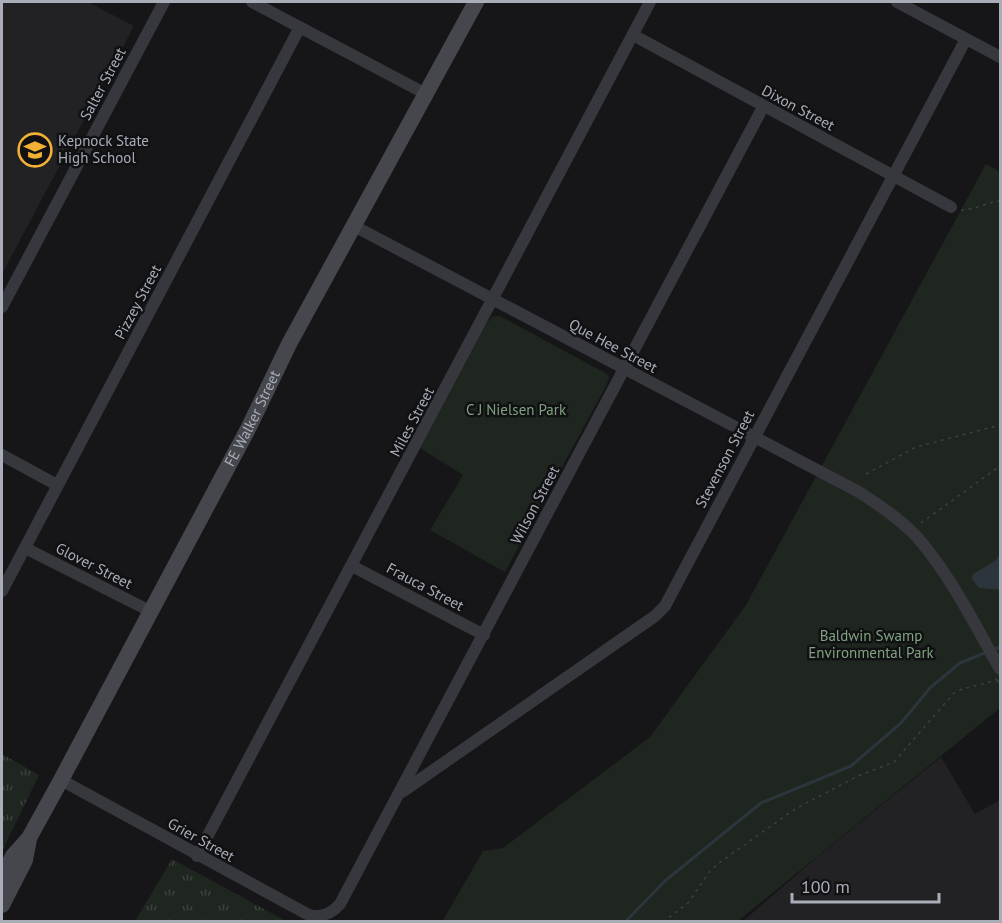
<svg xmlns="http://www.w3.org/2000/svg" width="1002" height="923" viewBox="0 0 1002 923" font-family="'PT Sans',sans-serif">
	<style>
		.built { fill: #222225 }
		.grass { fill: url(#grass-tufts) }
		.park { fill: #1e261f }
		.water { fill: #2c353c }
		.lines { fill: none; stroke-linecap: round; stroke-linejoin: round }
		.stream { stroke: #2c353c; stroke-width: 3 }
		.path { stroke: #3d3f44; stroke-width: 1.5; stroke-dasharray: 3 4.5; stroke-linecap: butt }
		.street { stroke: #37383d; stroke-width: 12 }
		.secondary { stroke: #45474d; stroke-width: 16 }
		.labels { text-anchor: middle; stroke-width: 5; stroke-linejoin: round; paint-order: stroke }
		.street-label { font-size: 15px; fill: #a8adb8; stroke: #111113 }
		.poi-label { font-size: 15px; fill: #a8adb8; stroke: #111113; text-anchor: start }
		.park-label { font-size: 15px; fill: #7fa381; stroke: #111113 }
	</style>
	<defs>
		<pattern id="grass-tufts" width="24" height="20" patternUnits="userSpaceOnUse" patternTransform="scale(1.5)"><rect width="24" height="20" fill="#1e261f"/><path d="M3 7l-1-3M5 7V3M7 7l1-3M15 17l-1-3M17 17v-4M19 17l1-3" fill="none" stroke="#3c433d"/></pattern>
	</defs>
	<rect width="100%" height="100%" fill="#161618"/>
	<!-- built -->
	<path class="built" d="M 2,2 L 88,2 L 134,26 L 2,274 Z
		M 941,757 L 975,814 L 1000,800 L 1000,921 L 742,922 L 816,858 Z"/>
	<!-- grass -->
	<path class="grass" d="M 2,754 L 39,775 L 2,851 Z
		M 172,859 L 286,921 L 135,921 Z"/>
	<!-- park -->
	<path class="park" d="M 986,164 L 1000,172 L 1000,708 L 738,921 L 442,922 L 483,851 L 503,848 L 650,737 L 746,605 Z
		M 500,316 L 607,374 L 609,378 L 606,386 L 505,572 L 430,530 L 463,475 L 420,448 L 486,324 L 492,317 Z"/>
	<!-- water -->
	<path class="water" d="M 1000,554 L 1000,590 L 979,588 L 972,579 L 973,574 L 995,561 Z"/>
	<g class="lines">
		<!-- stream -->
		<path class="stream" d="M 993,650 L 1000,647
			M 625,922 L 666,880 L 761,803 L 851,766 L 901,723 L 930,688 L 960,663 L 987,652"/>
		<!-- path -->
		<path class="path" d="M 961,210 C 975,210 987,202 1000,201
			M 866,474 L 916,447 L 1000,425
			M 921,523 L 1000,466
			M 997,680 L 1000,685
			M 663,922 L 688,903 L 710,871 L 719,863 L 795,809 L 858,776 L 894,762 L 954,693 C 968,685 983,686 997,679"/>
		<!-- street -->
		<path class="street" d="M 252,2 L 426,94
			M 897,2 L 1000,57
			M 633,35 L 951,207
			M 354,226 L 859,492 C 879,505 900,519 917,537 C 951,576 975,625 1000,669
			M 2,307 L 164,2
			M 2,455 L 57,485
			M 25,548 L 150,611
			M 352,566 L 484,635
			M 2,591 L 300,27
			M 61,780 L 309,915 C 322,918 331,914 340,904 L 763,107
			M 402,792 L 655,616 L 665,606 L 966,39
			M 197,856 L 650,2"/>
		<!-- secondary -->
		<g class="secondary">
			<path id="s1" d="M 2,878 L 13,856 L 29,838 L 61,780 L 249,427 L 289,344 L 476,2"/>
			<path d="M 2,905 L 25,860 L 29,839"/>
		</g>
	</g>
	<!-- icons -->
	<defs>
		<symbol id="school-ring" viewBox="-11 -11 22 22"><circle r="9.5" fill="#111113" stroke="#f2b134" stroke-width="1.5"/><path d="M0-5L7-2L0 1L-7-2ZM-4 1L0 2.5L4 1V4Q0 6-4 4Z" fill="#f2b134"/></symbol>
	</defs>
	<g fill-rule="evenodd">
		<use href="#school-ring" x="16" y="131" width="38" height="38"/>
	</g>
	<g class="labels">
		<!-- street labels -->
		<g class="street-label">
			<text transform="translate(103 84) rotate(-62)" y="5">Salter Street</text>
			<text transform="translate(798 108) rotate(28)" y="5">Dixon Street</text>
			<text transform="translate(138 302) rotate(-62)" y="5">Pizzey Street</text>
			<text transform="translate(613 346) rotate(28)" y="5">Que Hee Street</text>
			<text dy="5" stroke="none"><textPath href="#s1" startOffset="524">FE Walker Street</textPath></text>
			<text transform="translate(412 422) rotate(-62)" y="5">Miles Street</text>
			<text transform="translate(725 459) rotate(-62)" y="5">Stevenson Street</text>
			<text transform="translate(535 505) rotate(-62)" y="5">Wilson Street</text>
			<text transform="translate(94 566) rotate(27)" y="5">Glover Street</text>
			<text transform="translate(425 587) rotate(28)" y="5">Frauca Street</text>
			<text transform="translate(201 840) rotate(29)" y="5">Grier Street</text>
		</g>
		<!-- poi labels -->
		<g class="poi-label">
			<text x="58" y="146">Kepnock State<tspan x="58" dy="17">High School</tspan></text>
		</g>
		<!-- park labels -->
		<g class="park-label">
			<text x="516" y="415">C J Nielsen Park</text>
			<text x="871" y="641">Baldwin Swamp<tspan x="871" dy="17">Environmental Park</tspan></text>
		</g>
	</g>
	<!-- border -->
	<rect width="1002" height="923" fill="none" stroke="#a8adb8" stroke-width="6"/>
	<!-- scale -->
	<path d="M792 893v9h147v-9" fill="none" stroke="#a8adb8" stroke-width="3"/>
	<text x="801" y="893" font-size="18" fill="#a8adb8" stroke="#111113" stroke-width="4.5" paint-order="stroke">100 m</text>
</svg>
